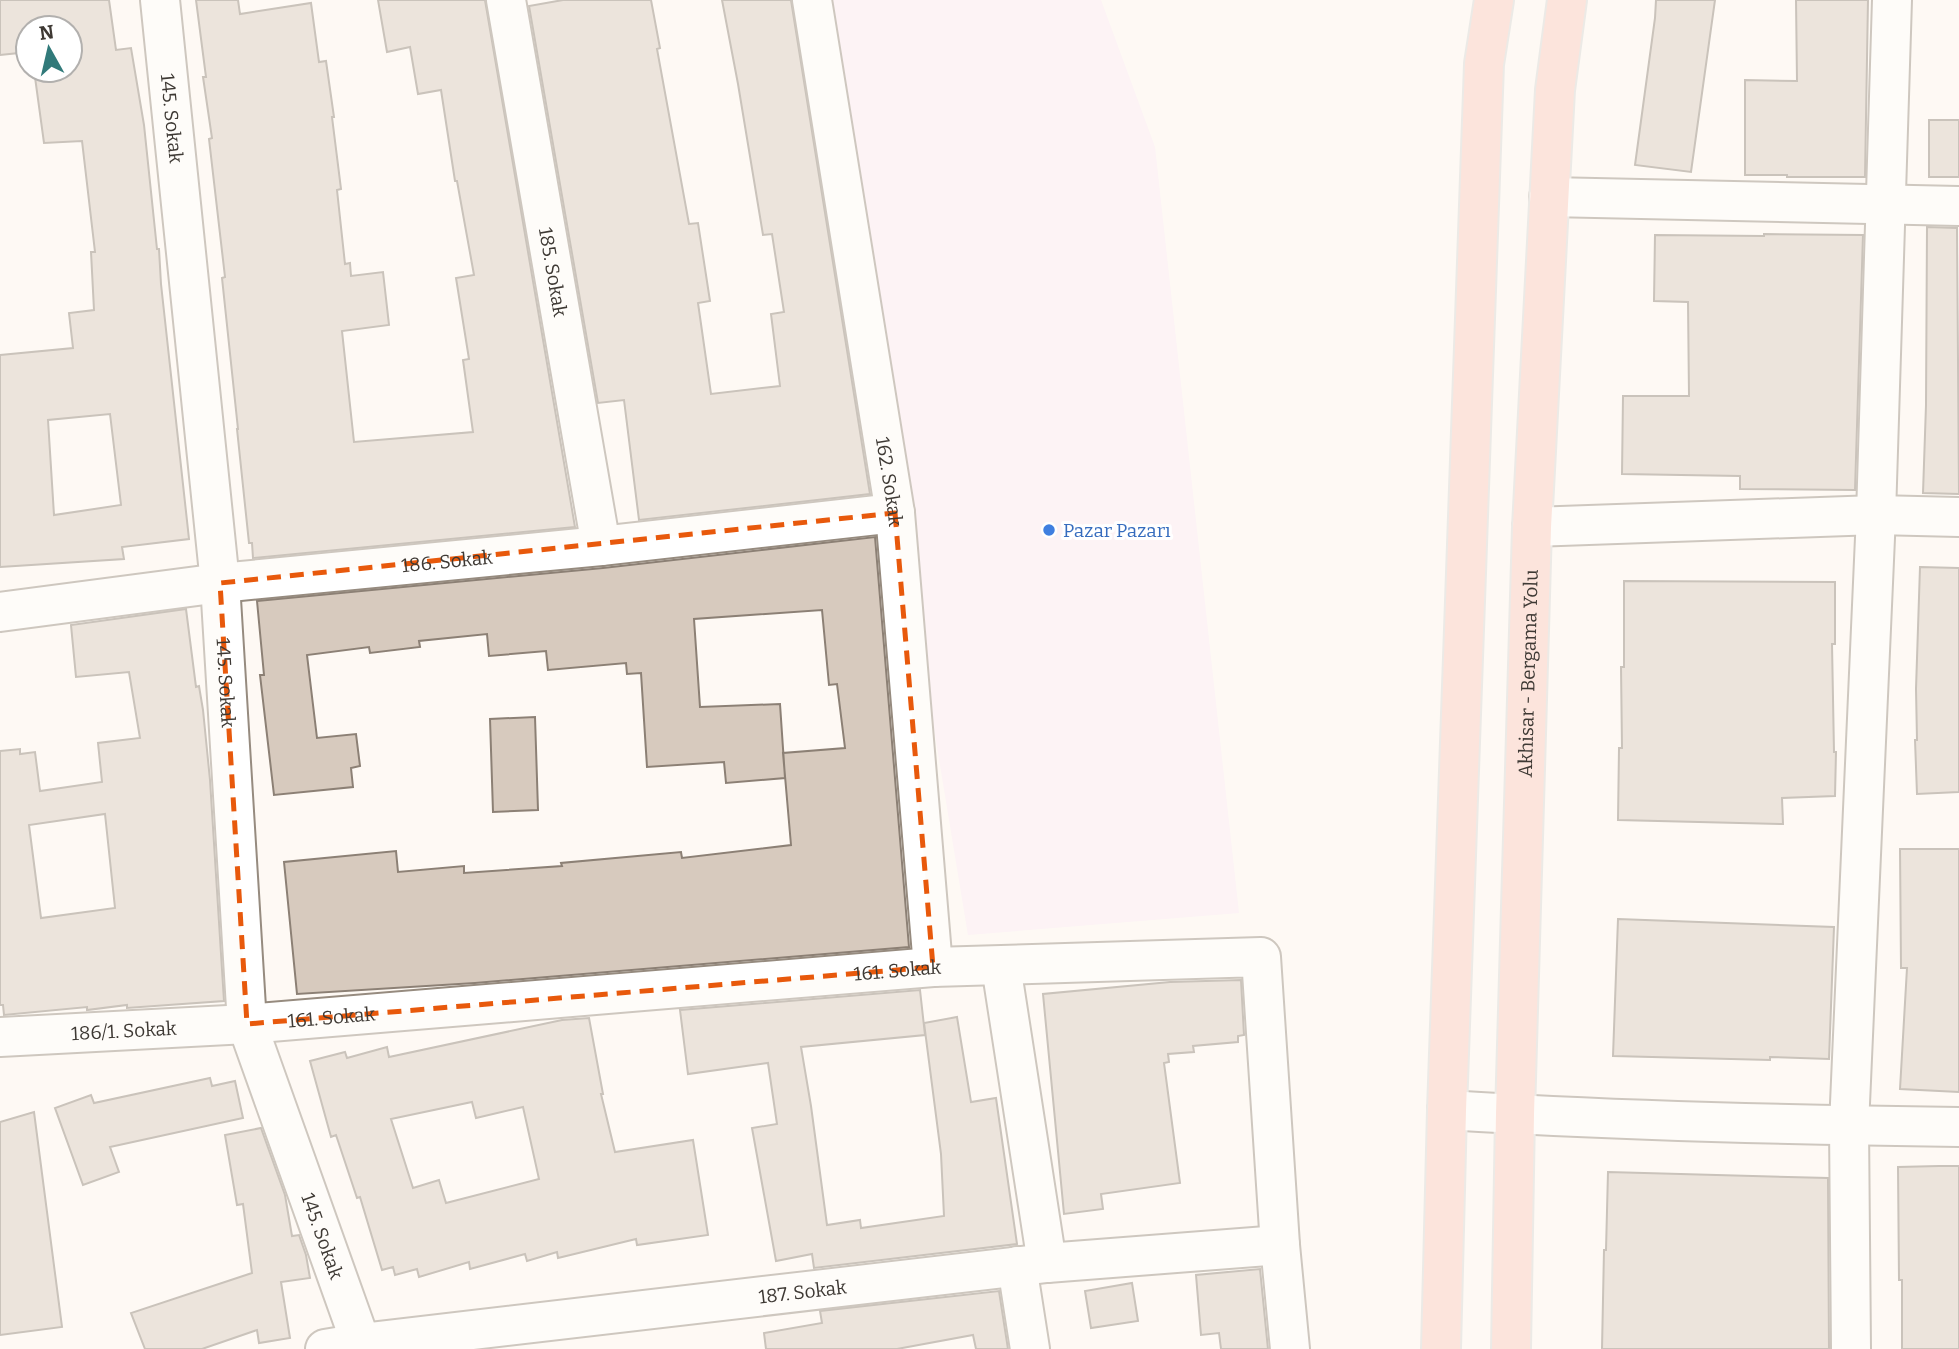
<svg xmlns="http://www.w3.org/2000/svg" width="1959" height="1349" viewBox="0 0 1959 1349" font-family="Bitter,serif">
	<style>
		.commercial { fill: #fceaf5 }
		.building { fill: #d7cabe; stroke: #8c8075; stroke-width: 2; fill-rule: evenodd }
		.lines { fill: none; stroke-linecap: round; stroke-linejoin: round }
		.minor-casing { stroke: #968b7f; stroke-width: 42 }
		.major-casing { stroke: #d8d7d6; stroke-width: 42 }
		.minor { stroke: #fff; stroke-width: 38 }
		.major { stroke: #facabe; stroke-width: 38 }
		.marked { fill: none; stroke: #e8590c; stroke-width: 5; stroke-dasharray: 14 9; stroke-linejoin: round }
		.shop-dot { fill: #3f7fe0; stroke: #fff; stroke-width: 2.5 }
		.labels { text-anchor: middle; stroke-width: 6; stroke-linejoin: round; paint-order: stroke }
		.street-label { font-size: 19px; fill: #3e3934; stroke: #fff }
		.shop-label { font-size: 19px; fill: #366cbe; stroke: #fff; text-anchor: start }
	</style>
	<rect width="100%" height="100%" fill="#fef9f4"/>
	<!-- commercial -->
	<path class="commercial" d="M 814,0 L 1101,0 L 1155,147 L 1239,913 L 968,935 Z"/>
	<!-- building -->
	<path class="building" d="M 0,0 L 109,0 L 116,50 L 131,48 L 144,125 L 157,249 L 159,249 L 161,284 L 189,539 L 122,547 L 124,559 L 0,567 L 0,355 L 73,348 L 69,313 L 94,310 L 91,252 L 95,252 L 82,141 L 44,143 L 34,70 L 70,70 L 70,28 L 28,28 L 28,52 L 0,55 ZM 110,414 L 121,505 L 54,515 L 48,420 Z
		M 196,0 L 238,0 L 240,14 L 311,3 L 319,62 L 326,61 L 334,117 L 332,117 L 341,189 L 337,190 L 345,264 L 350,263 L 351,276 L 383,272 L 389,325 L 342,331 L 354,442 L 473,432 L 463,360 L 469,359 L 456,278 L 474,275 L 457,181 L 455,181 L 441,90 L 418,94 L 410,47 L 387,52 L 378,0 L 485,0 L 575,527 L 253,558 L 252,543 L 249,543 L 237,429 L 238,429 L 222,278 L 225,277 L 209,139 L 212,138 L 203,77 L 206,77 Z
		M 563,0 L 651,0 L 660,48 L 657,49 L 689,224 L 698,223 L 710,301 L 698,303 L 711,394 L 780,386 L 771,314 L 784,312 L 772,234 L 763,235 L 738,84 L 722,0 L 791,0 L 870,494 L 639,520 L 624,400 L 598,403 L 529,6 Z
		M 1656,0 L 1715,0 L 1691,172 L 1635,165 L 1655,18 Z
		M 1796,0 L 1868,0 L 1865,177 L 1787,177 L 1787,175 L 1745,175 L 1745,80 L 1797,81 Z
		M 1929,120 L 1959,120 L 1959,177 L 1929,177 Z
		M 1927,227 L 1957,228 L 1959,494 L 1923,493 L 1926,405 Z
		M 1764,234 L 1863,235 L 1855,490 L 1740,489 L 1740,476 L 1622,474 L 1623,396 L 1689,396 L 1688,302 L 1654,301 L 1655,235 L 1764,236 Z
		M 875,537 L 909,947 L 475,983 L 297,994 L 284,862 L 396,851 L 398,872 L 464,866 L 464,873 L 562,866 L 561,863 L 681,852 L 682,858 L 791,845 L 783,753 L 845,748 L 837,684 L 829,685 L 822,610 L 694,619 L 700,707 L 780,704 L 785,778 L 726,783 L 724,762 L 647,767 L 641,673 L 627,674 L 626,663 L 548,670 L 546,651 L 489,656 L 487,634 L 419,641 L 420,647 L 370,653 L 369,647 L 307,655 L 317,738 L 356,734 L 360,766 L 351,768 L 353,787 L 274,795 L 260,675 L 264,675 L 257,601 L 603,568 Z
		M 1920,567 L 1959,568 L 1959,792 L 1917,794 L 1915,740 L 1917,740 L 1916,689 Z
		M 1624,581 L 1835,582 L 1835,644 L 1832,644 L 1834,752 L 1836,752 L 1835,796 L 1782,798 L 1783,824 L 1618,820 L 1619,748 L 1622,748 L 1621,667 L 1624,667 Z
		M 186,609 L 196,687 L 199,686 L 203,710 L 210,780 L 224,1001 L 127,1008 L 127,1005 L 87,1010 L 87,1007 L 4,1015 L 3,1005 L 0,1005 L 0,751 L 20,749 L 20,754 L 35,752 L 40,791 L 102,782 L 98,743 L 140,738 L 129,672 L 76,677 L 71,625 ZM 105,814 L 115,908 L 41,918 L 29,825 Z
		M 535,717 L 538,810 L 493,812 L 490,719 Z
		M 1900,849 L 1959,849 L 1959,1092 L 1900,1089 L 1907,968 L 1901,968 Z
		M 1618,919 L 1834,927 L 1829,1059 L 1770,1057 L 1770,1060 L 1613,1056 Z
		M 1241,980 L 1244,1035 L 1238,1036 L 1238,1042 L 1193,1046 L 1194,1052 L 1168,1054 L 1169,1062 L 1164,1063 L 1180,1183 L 1101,1194 L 1103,1209 L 1064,1214 L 1043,994 L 1170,982 Z
		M 920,990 L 925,1035 L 801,1047 L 811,1106 L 827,1225 L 860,1220 L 861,1228 L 944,1216 L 941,1154 L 924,1023 L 957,1017 L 971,1102 L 996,1098 L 1017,1244 L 814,1268 L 812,1254 L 776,1261 L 752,1128 L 777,1124 L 768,1063 L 688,1074 L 680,1010 Z
		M 589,1018 L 603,1094 L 601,1094 L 615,1152 L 693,1140 L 708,1235 L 637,1245 L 636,1239 L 558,1258 L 557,1252 L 527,1261 L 525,1254 L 470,1269 L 469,1262 L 419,1277 L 417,1269 L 395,1275 L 393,1267 L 382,1270 L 360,1197 L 357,1198 L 336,1135 L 331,1137 L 310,1061 L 345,1052 L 347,1058 L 387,1047 L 389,1057 L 562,1020 ZM 472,1102 L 476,1118 L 523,1107 L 539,1179 L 446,1203 L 439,1180 L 413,1188 L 391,1119 Z
		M 210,1078 L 212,1086 L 235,1081 L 243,1118 L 110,1147 L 119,1172 L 83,1185 L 55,1108 L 91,1095 L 94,1103 Z
		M 34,1112 L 62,1327 L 0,1335 L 0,1122 Z
		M 261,1128 L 285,1195 L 292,1236 L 299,1235 L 306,1255 L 310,1278 L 281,1282 L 290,1338 L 259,1343 L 257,1330 L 202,1349 L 145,1349 L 131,1313 L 252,1273 L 243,1204 L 237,1205 L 225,1135 Z
		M 1939,1166 L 1959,1166 L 1959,1349 L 1902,1349 L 1902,1280 L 1899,1280 L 1898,1167 Z
		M 1608,1172 L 1828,1178 L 1829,1349 L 1602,1349 L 1604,1250 L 1606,1250 Z
		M 1260,1269 L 1268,1349 L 1221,1349 L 1219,1333 L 1201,1335 L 1196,1275 Z
		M 1132,1283 L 1138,1321 L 1091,1328 L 1085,1291 Z
		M 999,1291 L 1008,1349 L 976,1349 L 973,1335 L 897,1349 L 766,1349 L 764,1333 L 822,1323 L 820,1311 Z"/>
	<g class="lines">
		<defs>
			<g id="minor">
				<path id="s1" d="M 160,0 L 220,583 L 247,1024 L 363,1349"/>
				<path id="s2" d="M 506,0 L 601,546"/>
				<path id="s3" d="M 812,0 L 895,513 L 933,967"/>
				<path d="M 1549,197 L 1959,206"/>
				<path d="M 1532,527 L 1876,515 L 1959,517"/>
				<path id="s4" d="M 0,612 L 220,583 L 601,546 L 895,513"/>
				<path d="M 1001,966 L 1047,1263"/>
				<path id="s5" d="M 0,1037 L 247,1024 L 933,967 L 1261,957 L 1280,1245 L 1290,1349"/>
				<path d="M 1447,1110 C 1617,1121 1788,1125 1959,1127"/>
				<path d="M 1017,1266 L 1030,1349"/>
				<path id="s6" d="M 325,1349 L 361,1343 L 1047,1263 L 1280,1245"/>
				<path d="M 1851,1349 L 1849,1126 L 1876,515 L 1892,0"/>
			</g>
			<g id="major">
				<path d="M 1441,1349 L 1447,1110 L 1484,64 L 1494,0"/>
				<path id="s7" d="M 1511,1349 L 1515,1114 L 1532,527 L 1555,90 L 1567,0"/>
			</g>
		</defs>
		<!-- minor casing -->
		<use href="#minor" class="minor-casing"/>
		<!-- major casing -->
		<use href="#major" class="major-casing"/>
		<!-- minor -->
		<use href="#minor" class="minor"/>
		<!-- major -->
		<use href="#major" class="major"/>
	</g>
	<!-- marked area -->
	<path d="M0 0H1959V1349H0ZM 895,513 L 933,967 L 247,1024 L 220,583 Z" fill="#fef9f4" fill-opacity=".55" fill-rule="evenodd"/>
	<path class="marked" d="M 895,513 L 933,967 L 247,1024 L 220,583 Z"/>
	<!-- markers -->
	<circle class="shop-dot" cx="1049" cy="530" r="7"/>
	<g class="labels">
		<!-- street labels -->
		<g class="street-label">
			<text dy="7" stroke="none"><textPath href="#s1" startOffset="119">145. Sokak</textPath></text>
			<text dy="7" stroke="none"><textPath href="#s2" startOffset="276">185. Sokak</textPath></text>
			<text dy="7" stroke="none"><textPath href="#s3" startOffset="488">162. Sokak</textPath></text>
			<text dy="7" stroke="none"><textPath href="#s4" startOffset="450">186. Sokak</textPath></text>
			<text dy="7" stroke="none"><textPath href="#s7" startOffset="676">Akhisar - Bergama Yolu</textPath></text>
			<text dy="7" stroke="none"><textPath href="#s1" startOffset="686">145. Sokak</textPath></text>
			<text dy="7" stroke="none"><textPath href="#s5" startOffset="900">161. Sokak</textPath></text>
			<text dy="7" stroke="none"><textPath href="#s5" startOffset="332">161. Sokak</textPath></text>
			<text dy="7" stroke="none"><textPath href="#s5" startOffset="124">186/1. Sokak</textPath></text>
			<text dy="7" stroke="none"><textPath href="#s1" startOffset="1253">145. Sokak</textPath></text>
			<text dy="7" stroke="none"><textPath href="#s6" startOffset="481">187. Sokak</textPath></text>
		</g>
		<!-- shop labels -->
		<g class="shop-label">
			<text x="1063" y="537">Pazar Pazarı</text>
		</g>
	</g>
	<!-- north arrow -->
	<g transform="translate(49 49) rotate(352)"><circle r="33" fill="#ffffff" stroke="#b2b0ae" stroke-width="2"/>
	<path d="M0-5L12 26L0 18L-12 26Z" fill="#317a7a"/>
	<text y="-10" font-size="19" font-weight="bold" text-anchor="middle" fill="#3e3934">N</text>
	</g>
</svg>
